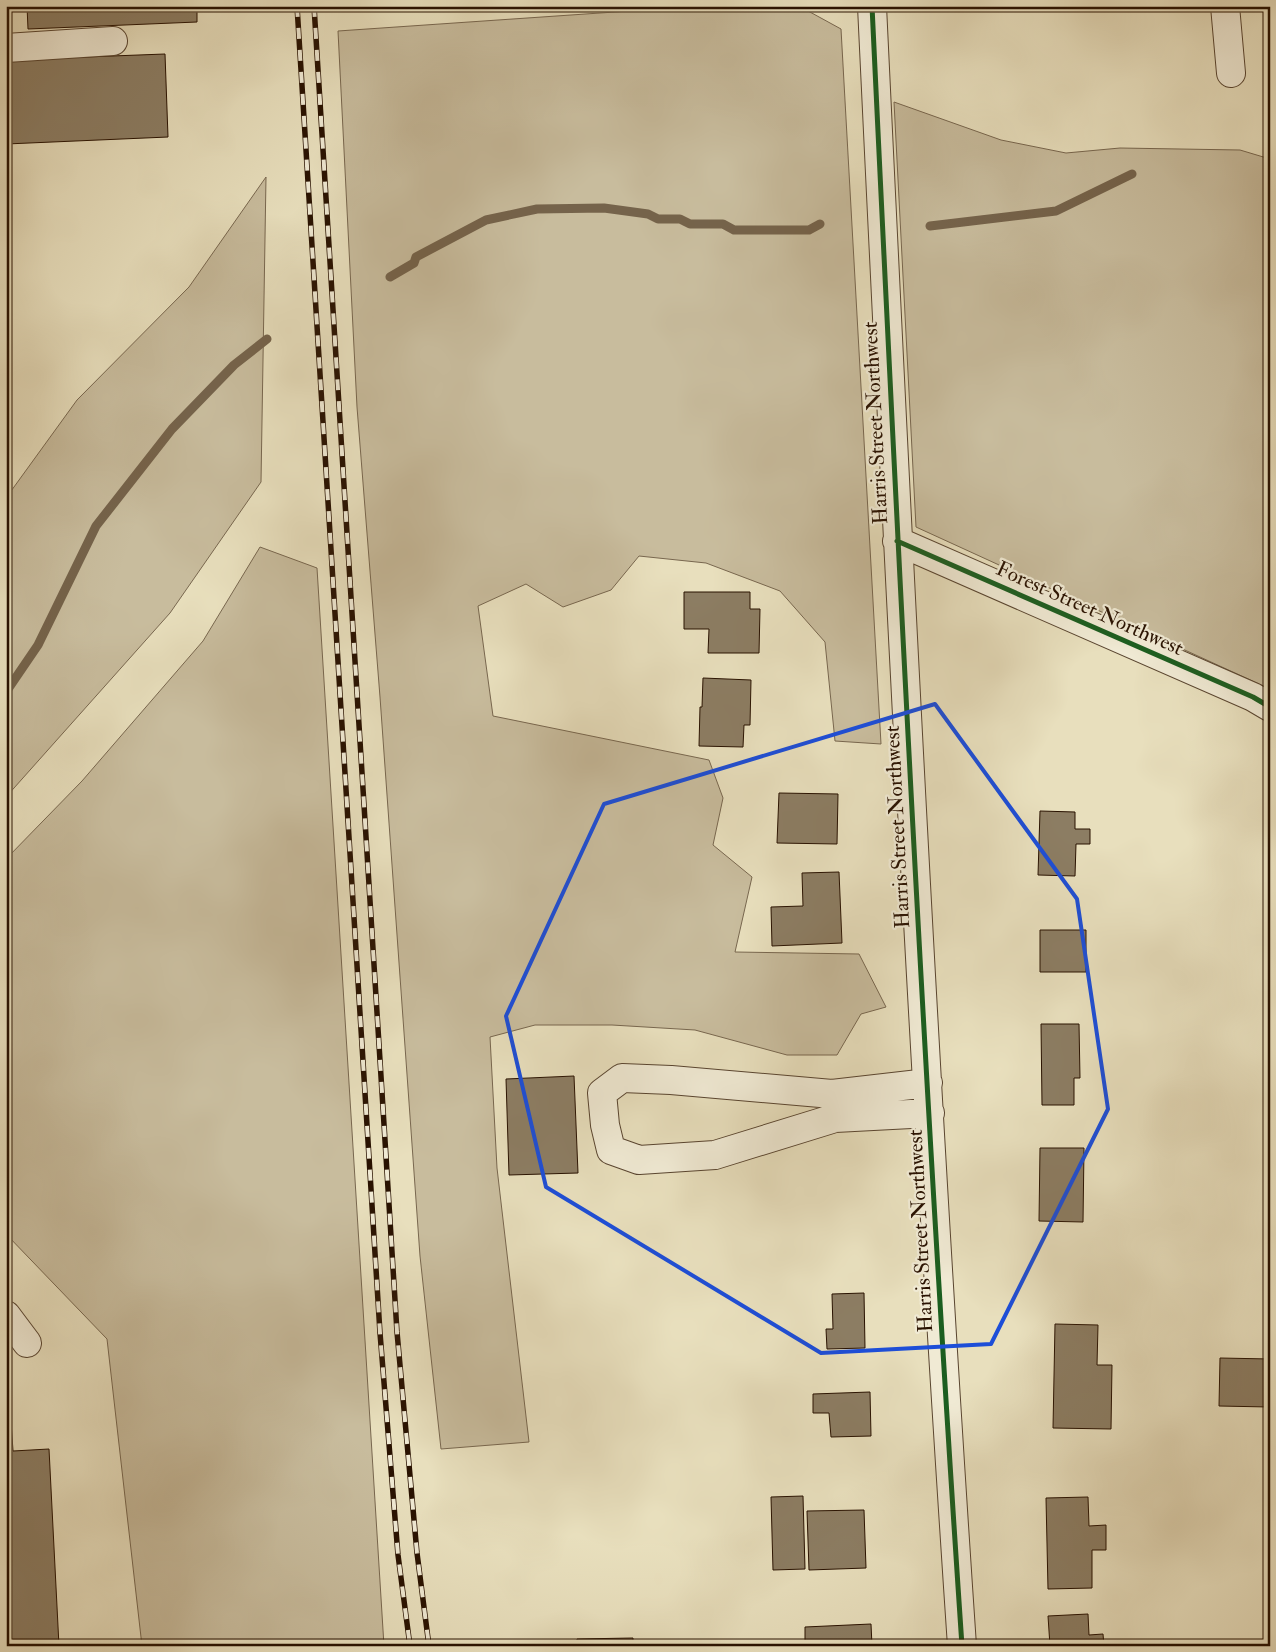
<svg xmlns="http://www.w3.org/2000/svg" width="1276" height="1652" viewBox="0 0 1276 1652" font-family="'IM FELL Double Pica',serif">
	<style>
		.green { fill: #c8bc9d; stroke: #78674f }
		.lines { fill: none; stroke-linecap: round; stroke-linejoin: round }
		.stream { stroke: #75634b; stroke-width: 9 }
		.building { fill: #8c7d63; stroke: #291201 }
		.minor-casing { stroke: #594530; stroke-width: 30 }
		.minor { stroke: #f0ead4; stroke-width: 28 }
		.rail-casing { stroke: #291201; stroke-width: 5.5 }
		.rail { stroke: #f0ead4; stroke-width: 4; stroke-dasharray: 11; stroke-linecap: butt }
		.cycleway-casing { stroke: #f0ead4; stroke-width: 8 }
		.cycleway { stroke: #1b5e20; stroke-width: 5 }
		.marked { fill: none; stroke: #1d4ed8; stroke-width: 4; stroke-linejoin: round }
		.labels { text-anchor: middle; stroke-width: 4.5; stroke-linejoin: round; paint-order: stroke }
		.street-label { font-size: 21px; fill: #291201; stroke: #f0ead4 }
	</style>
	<rect width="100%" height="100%" fill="#e8dfbd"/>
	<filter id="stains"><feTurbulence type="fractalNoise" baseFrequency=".004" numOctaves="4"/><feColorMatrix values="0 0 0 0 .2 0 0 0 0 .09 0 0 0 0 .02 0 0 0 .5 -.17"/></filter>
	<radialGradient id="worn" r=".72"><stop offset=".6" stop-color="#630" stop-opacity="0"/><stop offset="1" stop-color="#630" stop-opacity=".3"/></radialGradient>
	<!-- green -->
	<path class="green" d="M 702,6 L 799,6 L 841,29 L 881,744 L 835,741 L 825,642 L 780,591 L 706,563 L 639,556 L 611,590 L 563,607 L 526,584 L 478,606 L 493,716 L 709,760 L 723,798 L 713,845 L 752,877 L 735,952 L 859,954 L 886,1007 L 861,1014 L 837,1055 L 787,1055 L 695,1030 L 612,1025 L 535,1025 L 490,1037 L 497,1168 L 529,1442 L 441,1449 L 420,1256 L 380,697 L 357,407 L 338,31 Z
		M 894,102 L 1001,140 L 1066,153 L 1120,148 L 1240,150 L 1270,159 L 1270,689 L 916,527 Z
		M 266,177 L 261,482 L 170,613 L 6,797 L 6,498 L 77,400 L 189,287 Z
		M 260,547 L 317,568 L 384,1646 L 142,1646 L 107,1339 L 6,1234 L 6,859 L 82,781 L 203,641 Z"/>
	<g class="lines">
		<!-- stream -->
		<path class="stream" d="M 930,226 L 1056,211 L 1132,174
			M 390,277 L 414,263 L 416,257 L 486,220 L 537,209 L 604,208 L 648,214 L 658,219 L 680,219 L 690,224 L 723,224 L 734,230 L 809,230 L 820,224
			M 6,692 L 38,645 L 96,526 L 172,429 L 234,365 L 267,339"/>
	</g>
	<!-- building -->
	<path class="building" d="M 27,6 L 197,6 L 197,22 L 28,29 Z
		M 165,54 L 168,137 L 6,144 L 6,60 Z
		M 684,592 L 750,592 L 750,609 L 760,609 L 759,653 L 708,653 L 709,629 L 684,629 Z
		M 703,678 L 751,680 L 750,725 L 744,725 L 743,747 L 699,746 L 700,707 L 702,707 Z
		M 779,793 L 838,794 L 837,844 L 777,843 Z
		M 1040,811 L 1075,812 L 1075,829 L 1090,829 L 1090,844 L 1076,844 L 1075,876 L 1038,875 Z
		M 839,872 L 842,943 L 772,946 L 771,907 L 803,906 L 802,873 Z
		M 1040,930 L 1086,930 L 1086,972 L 1040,972 Z
		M 1041,1024 L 1079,1024 L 1080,1078 L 1074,1078 L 1074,1105 L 1042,1105 Z
		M 574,1076 L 578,1173 L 509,1175 L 506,1079 Z
		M 1040,1148 L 1084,1148 L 1083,1222 L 1039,1221 Z
		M 864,1293 L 865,1348 L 827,1349 L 826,1329 L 833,1329 L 832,1294 Z
		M 1055,1324 L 1098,1325 L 1097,1365 L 1112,1365 L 1111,1429 L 1053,1428 Z
		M 6,1349 L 13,1451 L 49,1449 L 59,1646 L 6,1646 Z
		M 1220,1358 L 1270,1359 L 1269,1407 L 1219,1406 Z
		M 870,1392 L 871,1436 L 831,1437 L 829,1413 L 813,1413 L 813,1394 Z
		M 803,1496 L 805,1569 L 773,1570 L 771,1497 Z
		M 1088,1497 L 1089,1526 L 1106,1525 L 1106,1550 L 1092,1550 L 1092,1588 L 1048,1589 L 1046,1498 Z
		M 864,1510 L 866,1568 L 809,1570 L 807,1511 Z
		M 1088,1614 L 1089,1635 L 1103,1634 L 1104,1646 L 1050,1646 L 1048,1616 Z
		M 871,1624 L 872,1646 L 805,1646 L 805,1627 Z
		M 633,1638 L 633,1646 L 577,1646 L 577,1639 Z"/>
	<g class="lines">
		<defs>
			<path id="minor" d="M 872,6 C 898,553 925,1100 962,1646
				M 1225,6 L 1231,73
				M 6,48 L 113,41
				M 897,541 L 1253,697 L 1270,707
				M 928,1083 L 832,1094 L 671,1080 L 622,1078 L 602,1093 L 605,1125 L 611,1150 L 639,1160 L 715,1155 L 835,1118 L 930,1113
				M 6,1315 L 27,1343"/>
		</defs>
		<!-- minor casing -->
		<use href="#minor" class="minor-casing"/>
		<!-- minor -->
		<use href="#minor" class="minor"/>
		<defs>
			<path id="rail" d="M 297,6 L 380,1333 L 398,1555 L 410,1646
				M 314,6 L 397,1332 L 417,1553 L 429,1646"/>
		</defs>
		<!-- rail casing -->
		<use href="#rail" class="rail-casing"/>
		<!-- rail -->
		<use href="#rail" class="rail"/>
		<defs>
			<path id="cycleway" d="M 872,6 C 898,553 925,1100 962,1646
				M 897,541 L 1253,697 L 1270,707"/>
		</defs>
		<!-- cycleway casing -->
		<use href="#cycleway" class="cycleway-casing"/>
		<!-- cycleway -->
		<use href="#cycleway" class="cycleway"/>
	</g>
	<!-- marked area -->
	<path class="marked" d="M 935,704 L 1077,899 L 1108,1109 L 991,1344 L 821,1353 L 546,1187 L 506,1016 L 604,804 Z"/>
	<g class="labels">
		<!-- street labels -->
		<g class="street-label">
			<text transform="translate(875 423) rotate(-93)" y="7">Harris Street Northwest</text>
			<text transform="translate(1090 608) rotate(24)" y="7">Forest Street Northwest</text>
			<text transform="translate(897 827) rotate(-93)" y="7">Harris Street Northwest</text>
			<text transform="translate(920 1231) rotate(-93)" y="7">Harris Street Northwest</text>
		</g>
	</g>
	<!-- margin -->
	<rect width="1276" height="1652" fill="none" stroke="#e8dfbd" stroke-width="25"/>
	<rect x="8" y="8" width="1261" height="1637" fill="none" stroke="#291201" stroke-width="2.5"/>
	<rect x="12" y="12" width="1251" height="1627" fill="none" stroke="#291201"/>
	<rect width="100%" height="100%" filter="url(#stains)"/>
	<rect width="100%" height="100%" fill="url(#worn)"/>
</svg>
